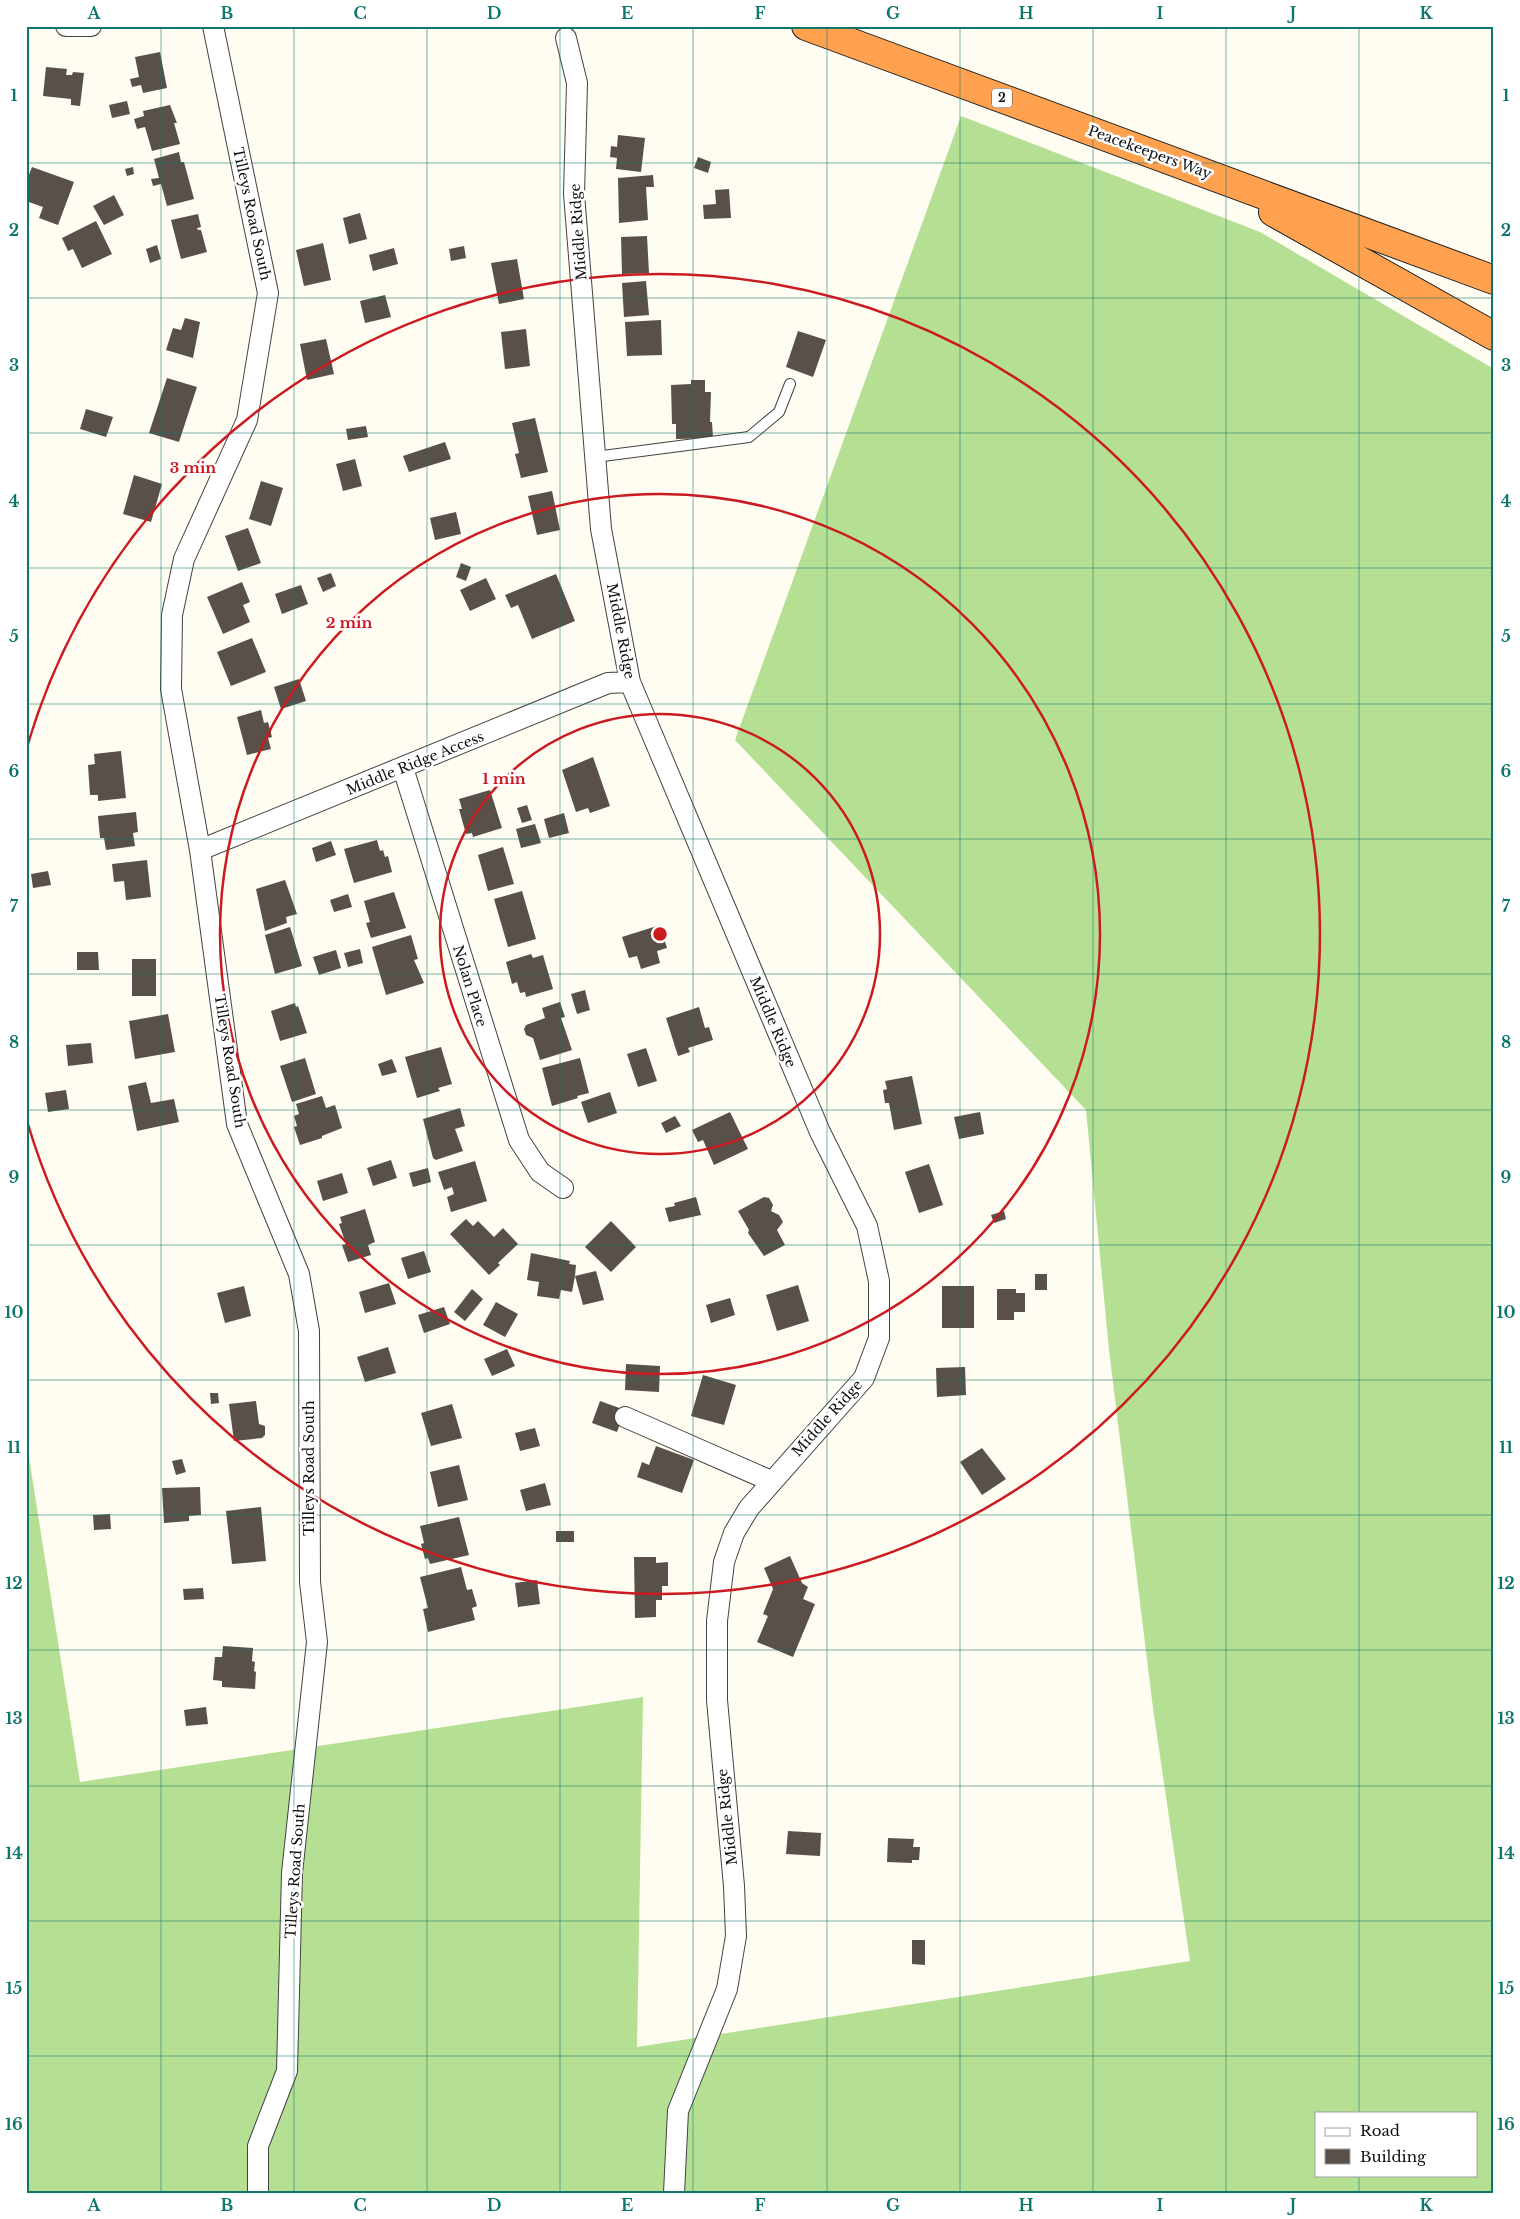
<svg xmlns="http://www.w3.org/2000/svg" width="1520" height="2219" viewBox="0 0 1520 2219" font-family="'Libre Baskerville',serif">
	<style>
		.forest { fill: #b5e094; fill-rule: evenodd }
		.building { fill: #59504a }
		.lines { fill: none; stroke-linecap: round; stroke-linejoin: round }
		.lane-casing { stroke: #424242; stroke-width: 12 }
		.street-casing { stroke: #424242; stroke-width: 22 }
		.highway-casing { stroke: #202020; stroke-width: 30 }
		.lane { stroke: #fff; stroke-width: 10 }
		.street { stroke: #fff; stroke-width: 20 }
		.highway { stroke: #ffa14f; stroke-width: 28 }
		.grid { fill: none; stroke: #0f766e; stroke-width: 1; stroke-opacity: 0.55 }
		.ring { fill: none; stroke: #cc1a21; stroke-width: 2.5 }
		.labels { text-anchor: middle; stroke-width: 5; stroke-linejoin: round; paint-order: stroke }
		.shield { fill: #fff; stroke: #575757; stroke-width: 1 }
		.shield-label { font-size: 12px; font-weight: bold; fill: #0f0f0f }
		.street-label { font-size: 14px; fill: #0f0f0f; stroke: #fff }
		.centre { fill: #cc1a21; stroke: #fff; stroke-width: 2.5 }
		.ring-label { font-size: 15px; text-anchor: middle; font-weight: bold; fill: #cc1a21; stroke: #fff; stroke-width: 5; stroke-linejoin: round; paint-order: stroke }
		.neatline { fill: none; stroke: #0f766e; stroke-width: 2 }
		.grid-label { font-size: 16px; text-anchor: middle; font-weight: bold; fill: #0f766e }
	</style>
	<rect width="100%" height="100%" fill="#fffcf1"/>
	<!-- forest -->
	<path class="forest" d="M 961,116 L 1260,232 L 1494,369 L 1494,2193 L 26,2193 L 26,1438 L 80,1782 L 643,1697 L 637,2047 L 1190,1961 L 1153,1708 L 1109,1350 L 1086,1110 L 735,740 ZM 1316,2113 L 1476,2113 L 1476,2175 L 1316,2175 Z"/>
	<!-- building -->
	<path class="building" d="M 160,52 L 167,88 L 143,93 L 141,85 L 132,87 L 130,79 L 139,77 L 135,57 Z
		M 46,67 L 67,69 L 66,75 L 72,75 L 73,72 L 84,73 L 80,106 L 71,105 L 71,99 L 43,96 Z
		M 127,101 L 130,114 L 112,118 L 109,105 Z
		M 170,105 L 177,123 L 174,123 L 180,144 L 152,151 L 145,127 L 137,129 L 134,119 L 144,116 L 143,111 Z
		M 618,135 L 645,138 L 641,172 L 616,169 L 617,158 L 610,157 L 611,146 L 617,147 Z
		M 179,152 L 181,162 L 184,162 L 194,199 L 167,206 L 161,184 L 153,186 L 151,179 L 159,178 L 154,159 Z
		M 698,157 L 711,162 L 708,173 L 694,168 Z
		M 32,167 L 74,182 L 58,225 L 39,218 L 43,207 L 26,201 L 26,182 Z
		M 133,167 L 134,174 L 127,176 L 125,169 Z
		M 653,175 L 654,187 L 646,187 L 648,220 L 619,223 L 618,178 Z
		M 729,189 L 731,218 L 704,219 L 703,205 L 716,204 L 715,190 Z
		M 114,195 L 124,215 L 104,225 L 93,206 Z
		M 360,213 L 367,239 L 349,244 L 343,218 Z
		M 198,214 L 201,227 L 197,228 L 198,230 L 201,230 L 207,252 L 181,259 L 171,220 Z
		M 96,221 L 112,254 L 82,268 L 73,249 L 68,251 L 62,238 Z
		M 647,236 L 649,273 L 622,274 L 621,237 Z
		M 323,243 L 331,280 L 304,286 L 296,250 Z
		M 157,245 L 161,259 L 150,263 L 146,249 Z
		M 464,246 L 466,258 L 451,261 L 449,249 Z
		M 394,248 L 398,264 L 373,271 L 369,255 Z
		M 517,259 L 524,299 L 499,304 L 491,263 Z
		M 646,281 L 649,315 L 624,317 L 622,283 Z
		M 385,295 L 391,317 L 365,323 L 360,301 Z
		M 185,318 L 200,322 L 193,358 L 166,350 L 173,328 L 181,330 Z
		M 661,320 L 662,355 L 627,356 L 625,322 Z
		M 526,329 L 530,366 L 505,369 L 501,332 Z
		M 798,331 L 826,340 L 813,377 L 786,367 Z
		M 326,339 L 334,374 L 307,380 L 300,344 Z
		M 167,378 L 197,387 L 179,442 L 149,433 Z
		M 691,380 L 705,380 L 705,392 L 711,392 L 710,422 L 712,422 L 713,438 L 676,439 L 676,424 L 672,424 L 671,385 L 691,384 Z
		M 86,409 L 113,417 L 106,437 L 80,429 Z
		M 535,418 L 548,472 L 521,478 L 515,454 L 519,453 L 512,423 Z
		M 366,426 L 368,437 L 348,440 L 346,429 Z
		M 445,442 L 451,459 L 409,472 L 403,456 Z
		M 355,459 L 362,486 L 343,491 L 336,464 Z
		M 134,475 L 162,484 L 151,522 L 123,514 Z
		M 261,481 L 283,488 L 271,526 L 249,519 Z
		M 552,491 L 560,530 L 537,535 L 528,496 Z
		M 456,512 L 461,534 L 435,540 L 430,518 Z
		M 248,528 L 261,563 L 238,571 L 225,536 Z
		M 461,563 L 471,567 L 466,581 L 456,577 Z
		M 331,573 L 336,586 L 323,592 L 317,578 Z
		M 556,574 L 575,621 L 532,639 L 518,605 L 511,608 L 505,595 Z
		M 486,578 L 496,599 L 470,611 L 460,590 Z
		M 242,582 L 250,602 L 243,605 L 250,622 L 223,634 L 207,597 Z
		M 301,585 L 308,604 L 282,614 L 275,594 Z
		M 252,638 L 266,672 L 231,686 L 217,652 Z
		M 299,679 L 306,701 L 281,709 L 274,687 Z
		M 261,710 L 264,723 L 268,722 L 272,737 L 268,738 L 271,749 L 247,755 L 237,717 Z
		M 121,751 L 126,798 L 98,801 L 98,795 L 90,795 L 88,765 L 95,764 L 94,754 Z
		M 593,757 L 610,806 L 590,813 L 588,808 L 576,812 L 562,770 Z
		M 490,790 L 502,828 L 473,837 L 472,833 L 466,834 L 459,809 L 462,809 L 459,799 Z
		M 527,805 L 532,820 L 522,823 L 517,808 Z
		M 136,812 L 138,832 L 133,833 L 135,846 L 106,850 L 104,838 L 100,838 L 98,816 Z
		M 564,813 L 569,833 L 549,838 L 544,819 Z
		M 535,824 L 541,843 L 521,848 L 516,829 Z
		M 377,840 L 380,851 L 383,850 L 385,857 L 388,856 L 392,872 L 354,883 L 344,849 Z
		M 331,841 L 336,855 L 316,862 L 312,848 Z
		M 503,847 L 514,884 L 488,891 L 478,855 Z
		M 147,860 L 151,897 L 126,900 L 124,881 L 114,882 L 112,864 Z
		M 48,871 L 51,885 L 33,888 L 31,874 Z
		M 285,880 L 297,914 L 286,917 L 287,923 L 265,931 L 256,889 Z
		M 522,891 L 536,939 L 508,947 L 494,899 Z
		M 394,892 L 406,928 L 371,938 L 366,923 L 370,922 L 364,901 Z
		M 348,894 L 352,907 L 334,912 L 330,900 Z
		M 660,925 L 667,948 L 657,951 L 660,963 L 641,969 L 637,956 L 629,958 L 622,937 Z
		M 290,927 L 302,966 L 275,974 L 265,935 Z
		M 411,935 L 418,959 L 414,960 L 424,983 L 386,995 L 372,947 Z
		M 360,949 L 363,963 L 348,967 L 344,953 Z
		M 336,950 L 341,968 L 319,975 L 313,957 Z
		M 77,952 L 98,952 L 99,970 L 77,970 Z
		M 531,954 L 533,958 L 543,955 L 553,989 L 526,997 L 525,992 L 520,993 L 517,982 L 512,984 L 506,962 Z
		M 132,959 L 156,959 L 156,996 L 132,996 Z
		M 585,990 L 590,1010 L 577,1014 L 571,994 Z
		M 560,1002 L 565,1017 L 561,1018 L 572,1050 L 540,1060 L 533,1038 L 526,1035 L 524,1029 L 526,1025 L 545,1018 L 542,1008 Z
		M 295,1003 L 296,1007 L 298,1006 L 307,1033 L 280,1041 L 271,1011 Z
		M 699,1007 L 705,1028 L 709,1027 L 713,1040 L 688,1048 L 690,1052 L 678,1056 L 666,1018 Z
		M 168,1014 L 175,1052 L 135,1059 L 129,1021 Z
		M 91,1043 L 93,1063 L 68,1066 L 66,1045 Z
		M 441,1047 L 452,1084 L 438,1088 L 440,1091 L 417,1098 L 405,1057 Z
		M 646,1048 L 657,1081 L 638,1087 L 627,1054 Z
		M 305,1058 L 316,1094 L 292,1102 L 280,1066 Z
		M 580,1058 L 589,1093 L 577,1096 L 578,1098 L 552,1106 L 542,1068 Z
		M 392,1059 L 397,1072 L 382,1076 L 378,1064 Z
		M 912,1076 L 922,1124 L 894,1130 L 889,1103 L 885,1103 L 883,1090 L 887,1089 L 885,1081 Z
		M 146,1082 L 151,1103 L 174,1099 L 179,1122 L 137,1131 L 128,1086 Z
		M 66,1090 L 69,1109 L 48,1112 L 45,1093 Z
		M 610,1092 L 617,1113 L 588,1123 L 581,1102 Z
		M 322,1096 L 326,1108 L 335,1105 L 342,1128 L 322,1136 L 322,1138 L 300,1145 L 294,1127 L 297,1126 L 294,1116 L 299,1114 L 296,1104 Z
		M 460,1108 L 465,1126 L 455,1129 L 463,1151 L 436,1160 L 433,1158 L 423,1119 Z
		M 730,1112 L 748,1149 L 714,1165 L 703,1140 L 698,1142 L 692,1130 Z
		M 980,1112 L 984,1134 L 959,1139 L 954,1117 Z
		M 675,1116 L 681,1126 L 666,1133 L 661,1123 Z
		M 391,1160 L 397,1178 L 373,1186 L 367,1168 Z
		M 475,1161 L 487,1201 L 451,1212 L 447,1197 L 454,1194 L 452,1187 L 444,1190 L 438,1172 Z
		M 929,1164 L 943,1205 L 919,1213 L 905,1172 Z
		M 428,1168 L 431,1182 L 413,1187 L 409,1173 Z
		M 342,1173 L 348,1193 L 323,1201 L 317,1181 Z
		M 696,1197 L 701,1215 L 669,1222 L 665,1208 L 675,1206 L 674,1203 Z
		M 764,1197 L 769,1198 L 773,1205 L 771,1211 L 779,1215 L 783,1222 L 777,1230 L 785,1245 L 764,1256 L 748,1233 L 749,1230 L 738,1211 Z
		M 365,1209 L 375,1242 L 368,1245 L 371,1255 L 348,1262 L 342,1245 L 346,1244 L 339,1224 L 342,1223 L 340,1217 Z
		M 1004,1211 L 1006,1219 L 994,1223 L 991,1215 Z
		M 466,1219 L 473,1226 L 478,1221 L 494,1237 L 503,1228 L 518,1244 L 498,1263 L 500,1265 L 489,1275 L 450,1234 Z
		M 611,1221 L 636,1247 L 611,1272 L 585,1247 Z
		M 424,1251 L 431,1272 L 408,1279 L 401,1258 Z
		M 531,1253 L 570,1261 L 569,1264 L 576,1265 L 575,1276 L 596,1271 L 604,1300 L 583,1305 L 575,1276 L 572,1292 L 561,1290 L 559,1299 L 537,1296 L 539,1282 L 527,1280 Z
		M 1035,1274 L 1047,1274 L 1047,1290 L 1035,1290 Z
		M 389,1283 L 396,1304 L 365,1313 L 359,1292 Z
		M 798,1285 L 809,1321 L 777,1331 L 766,1295 Z
		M 244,1286 L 251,1316 L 225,1323 L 217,1293 Z
		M 942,1286 L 974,1286 L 974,1328 L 942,1328 Z
		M 472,1289 L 483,1299 L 465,1321 L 454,1312 Z
		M 997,1289 L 1016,1289 L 1016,1293 L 1025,1293 L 1025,1312 L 1014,1312 L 1014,1320 L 997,1320 Z
		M 730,1298 L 735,1315 L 711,1323 L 706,1305 Z
		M 496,1302 L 518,1314 L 505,1337 L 483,1325 Z
		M 444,1307 L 450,1324 L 424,1333 L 418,1315 Z
		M 388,1347 L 396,1373 L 365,1382 L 357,1357 Z
		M 507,1349 L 515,1366 L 492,1376 L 484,1359 Z
		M 626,1364 L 660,1366 L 659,1392 L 625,1390 Z
		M 965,1367 L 966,1395 L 937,1397 L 936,1368 Z
		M 703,1375 L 736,1385 L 724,1425 L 691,1416 Z
		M 210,1393 L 218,1393 L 219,1403 L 211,1404 Z
		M 256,1401 L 259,1424 L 265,1426 L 265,1435 L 262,1438 L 234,1441 L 229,1404 Z
		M 600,1401 L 625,1410 L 617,1432 L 592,1423 Z
		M 452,1404 L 462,1438 L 431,1446 L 421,1413 Z
		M 535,1428 L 540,1446 L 520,1451 L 515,1433 Z
		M 656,1446 L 694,1460 L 682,1493 L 637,1477 L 642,1462 L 649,1465 Z
		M 982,1448 L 1006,1479 L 982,1495 L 960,1462 Z
		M 182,1459 L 186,1472 L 176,1475 L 172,1461 Z
		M 459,1465 L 468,1500 L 438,1507 L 430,1472 Z
		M 545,1483 L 551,1505 L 526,1511 L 520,1490 Z
		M 200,1487 L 201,1515 L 189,1516 L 189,1521 L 164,1523 L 162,1488 Z
		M 261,1507 L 266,1561 L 232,1564 L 226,1511 Z
		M 110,1514 L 111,1529 L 94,1530 L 93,1515 Z
		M 459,1517 L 469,1555 L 430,1564 L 428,1558 L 425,1559 L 421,1544 L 424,1543 L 420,1526 Z
		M 556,1531 L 574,1531 L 574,1542 L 556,1542 Z
		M 790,1556 L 802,1583 L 808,1587 L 803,1599 L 815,1604 L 793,1657 L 757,1642 L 768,1616 L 763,1614 L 773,1589 L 764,1568 Z
		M 634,1557 L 656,1557 L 656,1563 L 668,1562 L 668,1586 L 662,1586 L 662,1600 L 656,1600 L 656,1617 L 635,1618 Z
		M 461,1567 L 467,1590 L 472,1589 L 477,1606 L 472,1608 L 475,1620 L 428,1632 L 423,1609 L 428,1608 L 420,1577 Z
		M 537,1580 L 540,1604 L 518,1607 L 515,1583 Z
		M 203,1588 L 204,1599 L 184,1600 L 183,1589 Z
		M 223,1646 L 253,1648 L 252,1661 L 255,1662 L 254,1671 L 256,1672 L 255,1689 L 222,1687 L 222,1681 L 213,1680 L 215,1657 L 222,1657 Z
		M 206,1707 L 208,1724 L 186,1726 L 184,1710 Z
		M 788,1831 L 821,1833 L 820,1856 L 786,1854 Z
		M 888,1838 L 914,1839 L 913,1847 L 920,1847 L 919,1860 L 912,1860 L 912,1863 L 887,1862 Z
		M 912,1940 L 925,1940 L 925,1965 L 912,1964 Z"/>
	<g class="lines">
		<defs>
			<path id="lane" d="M 595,457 L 749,437 L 779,412 L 790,384"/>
			<path id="street" d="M 66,26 L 91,26
				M 213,26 L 268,293 L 247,420 L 184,559 L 172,615 L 171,689 L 200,850 L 237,1124 L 299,1274 L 309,1331 L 310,1582 L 317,1642 L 292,1873 L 287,2071 L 258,2146 L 258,2193
				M 566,38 L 577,83 L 574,194 L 601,529 L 630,682 L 820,1132 L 867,1226 L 879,1281 L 879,1338 L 864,1378 L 749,1508 L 734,1533 L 724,1562 L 717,1621 L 717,1700 L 734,1886 L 736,1936 L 727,1989 L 678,2111 L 674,2193
				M 403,768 L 519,1140 L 540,1172 L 563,1188
				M 200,850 L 608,683 L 630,682
				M 625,1417 L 771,1481"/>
			<path id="highway" d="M 806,26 L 1494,280
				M 1273,212 L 1494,336"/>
		</defs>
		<!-- lane casing -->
		<use href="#lane" class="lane-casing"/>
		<!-- street casing -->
		<use href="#street" class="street-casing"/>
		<!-- highway casing -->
		<use href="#highway" class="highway-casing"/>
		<!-- lane -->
		<use href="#lane" class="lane"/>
		<!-- street -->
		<use href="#street" class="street"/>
		<!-- highway -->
		<use href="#highway" class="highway"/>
	</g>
	<!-- grid -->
	<path class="grid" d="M 161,26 L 161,2193M 294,26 L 294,2193M 427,26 L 427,2193M 560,26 L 560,2193M 693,26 L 693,2193M 827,26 L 827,2193M 960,26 L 960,2193M 1093,26 L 1093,2193M 1226,26 L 1226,2193M 1359,26 L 1359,2113M 26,163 L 1494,163M 26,298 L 1494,298M 26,433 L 1494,433M 26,568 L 1494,568M 26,704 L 1494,704M 26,839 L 1494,839M 26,974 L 1494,974M 26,1110 L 1494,1110M 26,1245 L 1494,1245M 26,1380 L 1494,1380M 26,1515 L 1494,1515M 26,1650 L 1494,1650M 26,1786 L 1494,1786M 26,1921 L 1494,1921M 26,2056 L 1494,2056M 1359,2175 L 1359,2193"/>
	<!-- distance rings -->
	<g class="ring">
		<circle cx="660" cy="934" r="220"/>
		<circle cx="660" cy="934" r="440"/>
		<path d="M27 747A660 660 0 1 1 27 1121"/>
	</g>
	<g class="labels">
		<!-- shield labels -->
		<rect class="shield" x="992" y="88.5" width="20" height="19" rx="4"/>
		<g class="shield-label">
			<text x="1002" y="102">2</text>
		</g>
		<!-- street labels -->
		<g class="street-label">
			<text transform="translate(1150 152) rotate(20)" y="5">Peacekeepers Way</text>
			<text transform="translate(252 214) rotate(78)" y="5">Tilleys Road South</text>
			<text transform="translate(578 232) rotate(-94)" y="5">Middle Ridge</text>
			<text transform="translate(621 631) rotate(79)" y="5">Middle Ridge</text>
			<text transform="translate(415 763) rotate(-22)" y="5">Middle Ridge Access</text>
			<text transform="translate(470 986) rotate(73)" y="5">Nolan Place</text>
			<text transform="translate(773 1022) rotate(67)" y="5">Middle Ridge</text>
			<text transform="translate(230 1061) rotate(81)" y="5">Tilleys Road South</text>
			<text transform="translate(827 1418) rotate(-48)" y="5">Middle Ridge</text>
			<text transform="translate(309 1468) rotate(-90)" y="5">Tilleys Road South</text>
			<text transform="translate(727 1817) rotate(-96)" y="5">Middle Ridge</text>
			<text transform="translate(295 1871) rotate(-86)" y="5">Tilleys Road South</text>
		</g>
	</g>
	<circle cx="660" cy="934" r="8" class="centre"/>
	<g class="ring-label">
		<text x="193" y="473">3 min</text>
		<text x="349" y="628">2 min</text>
		<text x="504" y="784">1 min</text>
	</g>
	<!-- border -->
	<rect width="1520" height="2219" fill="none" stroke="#ffffff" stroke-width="55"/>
	<!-- legend -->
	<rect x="1315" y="2112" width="162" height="65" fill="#ffffff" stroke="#9f9f9f"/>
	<rect x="1325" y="2128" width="25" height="8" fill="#ffffff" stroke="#9f9f9f"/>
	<text x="1360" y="2136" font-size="15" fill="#0f0f0f">Road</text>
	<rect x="1325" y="2149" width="25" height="15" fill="#59504a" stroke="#9f9f9f"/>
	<text x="1360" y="2162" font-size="15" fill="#0f0f0f">Building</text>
	<rect x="28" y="28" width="1464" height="2164" class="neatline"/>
	<g class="grid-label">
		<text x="94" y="19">A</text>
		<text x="227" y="19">B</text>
		<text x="360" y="19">C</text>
		<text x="494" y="19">D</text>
		<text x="627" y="19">E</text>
		<text x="760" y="19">F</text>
		<text x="893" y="19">G</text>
		<text x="1026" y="19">H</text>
		<text x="1160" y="19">I</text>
		<text x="1293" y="19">J</text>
		<text x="1426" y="19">K</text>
		<text x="14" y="101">1</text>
		<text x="1506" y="101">1</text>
		<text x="14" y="236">2</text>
		<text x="1506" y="236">2</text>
		<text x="14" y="371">3</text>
		<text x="1506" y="371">3</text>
		<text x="14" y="507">4</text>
		<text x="1506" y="507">4</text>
		<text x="14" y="642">5</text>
		<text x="1506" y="642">5</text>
		<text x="14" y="777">6</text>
		<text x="1506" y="777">6</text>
		<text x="14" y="912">7</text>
		<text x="1506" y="912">7</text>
		<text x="14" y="1048">8</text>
		<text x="1506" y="1048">8</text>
		<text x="14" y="1183">9</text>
		<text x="1506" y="1183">9</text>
		<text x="14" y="1318">10</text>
		<text x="1506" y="1318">10</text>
		<text x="14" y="1453">11</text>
		<text x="1506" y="1453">11</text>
		<text x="14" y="1589">12</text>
		<text x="1506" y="1589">12</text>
		<text x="14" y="1724">13</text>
		<text x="1506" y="1724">13</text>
		<text x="14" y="1859">14</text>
		<text x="1506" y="1859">14</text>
		<text x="14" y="1994">15</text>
		<text x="1506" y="1994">15</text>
		<text x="14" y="2130">16</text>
		<text x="1506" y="2130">16</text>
		<text x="94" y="2211">A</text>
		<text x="227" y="2211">B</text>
		<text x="360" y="2211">C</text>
		<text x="494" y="2211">D</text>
		<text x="627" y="2211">E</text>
		<text x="760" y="2211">F</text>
		<text x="893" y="2211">G</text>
		<text x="1026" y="2211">H</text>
		<text x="1160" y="2211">I</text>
		<text x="1293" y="2211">J</text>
		<text x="1426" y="2211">K</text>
	</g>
</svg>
